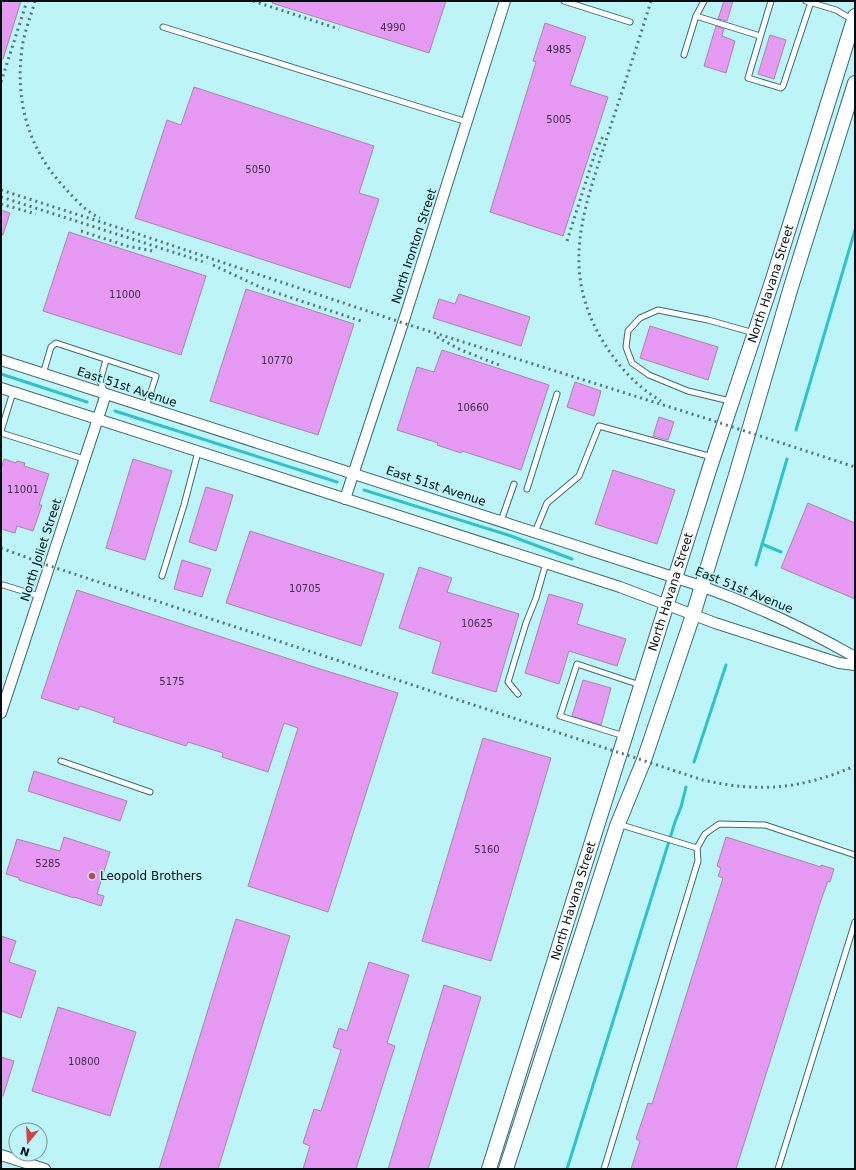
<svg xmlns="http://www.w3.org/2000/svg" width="856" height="1170" viewBox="0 0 856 1170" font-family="'DejaVu Sans',sans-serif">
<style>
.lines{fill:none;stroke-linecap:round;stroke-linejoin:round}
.stream{stroke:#2ec3cc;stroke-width:3}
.building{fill:#e69af4;stroke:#a389a9}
.lane-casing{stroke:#386b6f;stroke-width:7}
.street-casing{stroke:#386b6f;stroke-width:12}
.secondary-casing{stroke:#386b6f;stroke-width:16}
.lane{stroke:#fff;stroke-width:5}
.street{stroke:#fff;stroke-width:10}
.secondary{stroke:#fff;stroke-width:14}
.rail{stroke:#56787a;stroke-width:3;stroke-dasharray:2 4;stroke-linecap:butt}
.poi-dot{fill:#d1414b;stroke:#bdf4f7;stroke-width:1.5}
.labels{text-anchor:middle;stroke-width:3;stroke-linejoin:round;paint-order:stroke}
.number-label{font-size:10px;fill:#3a324a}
.street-label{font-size:12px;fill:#001011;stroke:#bdf4f7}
.poi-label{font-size:12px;fill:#001011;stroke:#bdf4f7;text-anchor:start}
</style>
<rect width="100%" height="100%" fill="#bdf4f7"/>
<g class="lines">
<g class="stream">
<polyline points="1,374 87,402"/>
<polyline points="115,411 337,482"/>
<polyline points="796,430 855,230"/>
<polyline points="364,490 511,536 572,559"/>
<polyline points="762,544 781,552"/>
<polyline points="756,565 787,459"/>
<polyline points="694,762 726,665"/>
<polyline points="567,1169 675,822 681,807 686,787"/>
</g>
</g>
<g class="building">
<polygon points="1,1 21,1 3,59 1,59"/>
<polygon points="273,1 446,1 429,53 272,3"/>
<polygon points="724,1 733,1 727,21 718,19"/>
<polygon points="545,23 586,37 570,85 608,97 563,236 490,212 536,62 533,61"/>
<polygon points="716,26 724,29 722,36 735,41 726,73 704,66"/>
<polygon points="770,35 786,40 774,79 758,74"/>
<polygon points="194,87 374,146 359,193 379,199 350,288 135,218 167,120 181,125"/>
<polygon points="1,210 10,213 3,235 1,235"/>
<polygon points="69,232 206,276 181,355 43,311"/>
<polygon points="246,289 354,324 318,435 210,401"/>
<polygon points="459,294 530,317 521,346 433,318 439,299 455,304"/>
<polygon points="650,326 718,347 708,380 640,358"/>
<polygon points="442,350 549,385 521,470 462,451 461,453 437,445 438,443 397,430 417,367 434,372"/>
<polygon points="575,382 601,391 594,416 567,407"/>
<polygon points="659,417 674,422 668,440 653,436"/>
<polygon points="4,459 16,463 17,461 25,463 24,466 49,474 39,505 42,505 33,531 17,526 15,533 1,529 1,469"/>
<polygon points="133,459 172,471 145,560 106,548"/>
<polygon points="613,470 675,490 657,544 595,524"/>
<polygon points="206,487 233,495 216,551 189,542"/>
<polygon points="808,503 855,523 855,599 781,568"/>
<polygon points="250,531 384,574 361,646 226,603"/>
<polygon points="182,560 211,569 202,597 174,589"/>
<polygon points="419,567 452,578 447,592 519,614 496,692 432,673 441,642 399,628"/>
<polygon points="77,590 317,668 398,693 328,912 248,886 298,728 284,723 268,772 222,757 223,753 188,742 186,746 113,722 115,718 80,706 78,710 41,698"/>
<polygon points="549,594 583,604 577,624 626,639 617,666 569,651 559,684 525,673"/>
<polygon points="583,680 611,688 601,725 572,716"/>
<polygon points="483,738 551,758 491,961 422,941"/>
<polygon points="34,771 127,801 120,821 28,791"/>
<polygon points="64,837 110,852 97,894 104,896 101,906 74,897 74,898 19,880 19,878 6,874 17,839 60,851"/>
<polygon points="726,837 821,867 821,865 834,869 830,882 828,881 821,900 736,1169 631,1169 640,1141 636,1139 648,1103 652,1104 723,878 718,876 721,868 717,866"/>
<polygon points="236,919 290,936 218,1169 159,1169"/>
<polygon points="1,936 16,941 9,962 36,971 21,1018 1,1011"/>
<polygon points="369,962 409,975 387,1043 395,1046 356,1169 303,1169 310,1146 303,1143 314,1109 321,1111 341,1050 333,1047 339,1028 347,1031"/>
<polygon points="444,985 481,997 428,1169 388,1169"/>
<polygon points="58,1007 136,1032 110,1116 32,1091"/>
<polygon points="1,1057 14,1061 3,1096 1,1096"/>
</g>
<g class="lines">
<g class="lane-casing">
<g id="lane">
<polyline points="564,1 630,22"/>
<polyline points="771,1 748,78 781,88 783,86 811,2"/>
<polyline points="806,1 836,10 853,20"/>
<polyline points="696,16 760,36"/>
<polyline points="163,27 467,122"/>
<polyline points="684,55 696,16 704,1"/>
<polyline points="43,374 51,347 56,343 156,376 146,407"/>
<polyline points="105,393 100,381 106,360"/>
<polyline points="730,401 688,391 649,375 632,363 626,347 628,331 640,318 658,310 708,320 754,333"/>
<polyline points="1,431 13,392"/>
<polyline points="1,433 84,459"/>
<polyline points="527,489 557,394"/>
<polyline points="501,521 514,484"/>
<polyline points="535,532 547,503 579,476 599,426 712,457"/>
<polyline points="162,576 184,505 198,452"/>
<polyline points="3,585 39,596"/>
<polyline points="518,694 508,682 526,623 536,598 546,563"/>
<polyline points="624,736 560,716 577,664 640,685"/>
<polyline points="61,761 150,792"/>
<polyline points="618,824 697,848 705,834 719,824 765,825 855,855"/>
<polyline points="604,1169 698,861 697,848"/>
<polyline points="778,1169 855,922"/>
</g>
</g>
<g class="street-casing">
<g id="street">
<path d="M1,360L701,586C755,605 806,629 855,657"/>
<polyline points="1,388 620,587 715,623 839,663 855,665"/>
<polyline points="345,499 403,323 505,1"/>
<polyline points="1,713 106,394"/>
<polyline points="1,1155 45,1169"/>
</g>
</g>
<g class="secondary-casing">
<g id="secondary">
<path id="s1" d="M489,1169L710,467L773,279L855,16"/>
<polyline points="506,1169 617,826 644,760 693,615 736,475 791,287 855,83"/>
</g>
</g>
<use href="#lane" class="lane"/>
<use href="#street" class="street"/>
<use href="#secondary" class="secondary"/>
<g class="rail">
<path d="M35,1C31,15 26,28 23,42C14,96 26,146 64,187C74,198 86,212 100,218"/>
<polyline points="253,1 339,29"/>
<path d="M651,1C638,43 624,86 610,128C586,205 557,267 604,343C618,366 637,387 661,401"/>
<polyline points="1,82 27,1"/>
<polyline points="1,190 135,233 403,323 711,420 855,467"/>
<polyline points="1,197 207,263"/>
<polyline points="1,204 36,214"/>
<polyline points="81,231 127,246 153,251"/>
<polyline points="567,241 595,153 603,136"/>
<polyline points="213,265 262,288 364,322"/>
<polyline points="437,337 461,350 499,365"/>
<path d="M1,548L50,566L266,637L703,780C760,793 801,789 855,766"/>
</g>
</g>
<circle class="poi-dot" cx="92" cy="876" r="4"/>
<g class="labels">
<g class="number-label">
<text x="393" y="31">4990</text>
<text x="559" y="53">4985</text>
<text x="559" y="123">5005</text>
<text x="258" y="173">5050</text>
<text x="125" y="298">11000</text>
<text x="277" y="364">10770</text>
<text x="473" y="411">10660</text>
<text x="23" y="493">11001</text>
<text x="305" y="592">10705</text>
<text x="477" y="627">10625</text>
<text x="172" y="685">5175</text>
<text x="487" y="853">5160</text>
<text x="48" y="867">5285</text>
<text x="84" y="1065">10800</text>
</g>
<g class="street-label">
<text transform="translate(414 246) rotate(-72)" y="4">North Ironton Street</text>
<text dy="4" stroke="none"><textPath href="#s1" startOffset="929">North Havana Street</textPath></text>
<text transform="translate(127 387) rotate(18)" y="4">East 51st Avenue</text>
<text transform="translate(436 486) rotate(18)" y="4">East 51st Avenue</text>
<text transform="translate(41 550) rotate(-72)" y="4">North Joliet Street</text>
<text transform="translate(744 590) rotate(22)" y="4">East 51st Avenue</text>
<text dy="4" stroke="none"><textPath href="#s1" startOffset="605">North Havana Street</textPath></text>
<text dy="4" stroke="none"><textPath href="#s1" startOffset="281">North Havana Street</textPath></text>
</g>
<g class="poi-label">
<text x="100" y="880">Leopold Brothers</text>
</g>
</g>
<rect width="856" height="1170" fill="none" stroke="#001011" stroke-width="4"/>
<g transform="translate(28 1142) rotate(198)"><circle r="19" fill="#bdf4f7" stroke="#71999b"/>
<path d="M0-3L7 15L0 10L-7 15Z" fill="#d1414b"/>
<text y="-6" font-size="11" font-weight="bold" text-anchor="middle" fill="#001011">N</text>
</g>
</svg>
